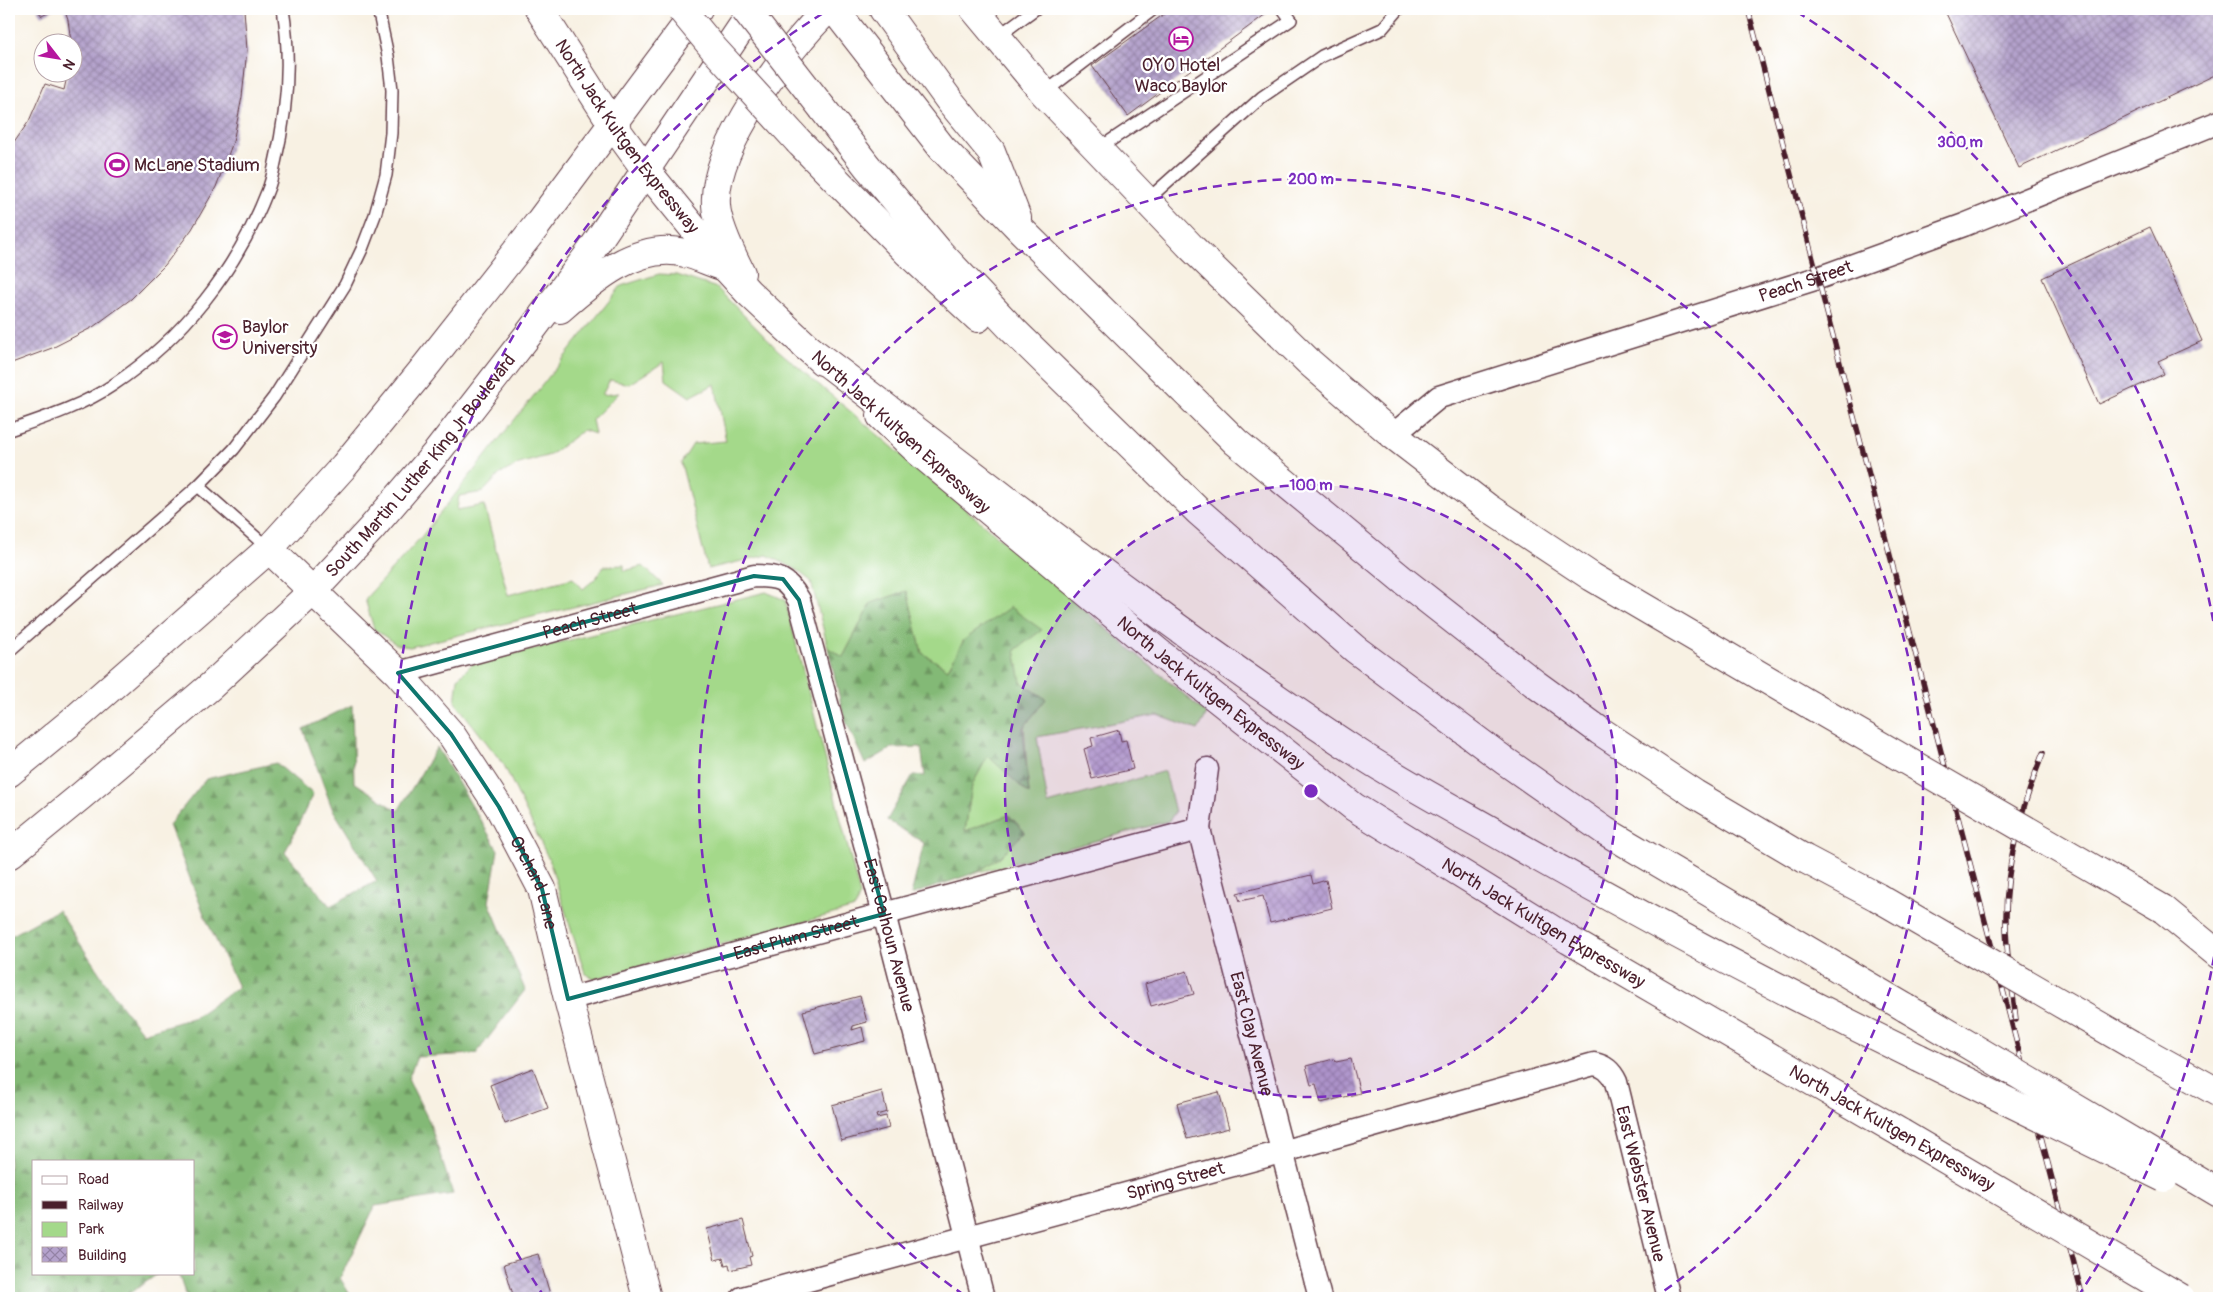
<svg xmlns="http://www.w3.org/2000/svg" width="2228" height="1307" viewBox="0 0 2228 1307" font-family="Pangolin,sans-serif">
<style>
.green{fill:#a4d98a;stroke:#777c5a}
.forest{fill:url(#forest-firs);stroke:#666c50}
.building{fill:url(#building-cross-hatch)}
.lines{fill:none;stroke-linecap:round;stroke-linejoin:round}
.lane-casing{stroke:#643e47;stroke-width:14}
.street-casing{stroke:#643e47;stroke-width:25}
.secondary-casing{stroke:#643e47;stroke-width:30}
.highway-casing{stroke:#643e47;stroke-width:30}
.lane{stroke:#fff;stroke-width:11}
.street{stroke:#fff;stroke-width:22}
.secondary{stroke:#fff;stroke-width:28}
.highway{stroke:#fff;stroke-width:28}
.rail-casing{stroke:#4a1f2b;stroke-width:5.5}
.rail{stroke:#fff;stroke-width:4;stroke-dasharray:11;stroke-linecap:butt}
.secondary-bridge-casing{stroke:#643e47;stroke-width:30;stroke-linecap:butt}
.highway-bridge-casing{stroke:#643e47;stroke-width:30;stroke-linecap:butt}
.secondary-bridge{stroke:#fff;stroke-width:28}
.highway-bridge{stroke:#fff;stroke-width:28}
.marked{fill:none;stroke:#0f766e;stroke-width:4;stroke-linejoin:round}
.ring{fill:none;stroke:#7b2cbf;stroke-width:2.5;stroke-dasharray:9 6}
.labels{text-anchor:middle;stroke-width:4.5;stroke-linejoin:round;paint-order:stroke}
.poi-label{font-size:18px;fill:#4a1f2b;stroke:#fff;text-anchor:start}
.street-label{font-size:18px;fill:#4a1f2b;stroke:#fff}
.centre{fill:#7b2cbf;stroke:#fff;stroke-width:2.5}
.ring-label{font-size:15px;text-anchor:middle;font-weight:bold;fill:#7b2cbf;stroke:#fff;stroke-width:4.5;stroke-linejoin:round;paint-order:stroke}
</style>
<defs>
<pattern id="forest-firs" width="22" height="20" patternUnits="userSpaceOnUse" patternTransform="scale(1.25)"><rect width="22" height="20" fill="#83b976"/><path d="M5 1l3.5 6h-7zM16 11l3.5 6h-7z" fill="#6d9661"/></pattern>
<pattern id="building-cross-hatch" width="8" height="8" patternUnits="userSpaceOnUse" patternTransform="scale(1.25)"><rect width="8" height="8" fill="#b4a2cc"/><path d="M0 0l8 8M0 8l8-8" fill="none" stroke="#9483a6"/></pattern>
</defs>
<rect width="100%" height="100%" fill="#fff"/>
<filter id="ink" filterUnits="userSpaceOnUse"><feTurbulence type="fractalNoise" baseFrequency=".02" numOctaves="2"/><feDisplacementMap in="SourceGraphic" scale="10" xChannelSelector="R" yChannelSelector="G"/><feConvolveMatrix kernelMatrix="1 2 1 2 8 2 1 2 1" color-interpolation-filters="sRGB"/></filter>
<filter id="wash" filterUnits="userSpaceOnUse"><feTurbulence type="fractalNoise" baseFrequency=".0096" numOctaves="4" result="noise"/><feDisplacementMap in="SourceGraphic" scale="20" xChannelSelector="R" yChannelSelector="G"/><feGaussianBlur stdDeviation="1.12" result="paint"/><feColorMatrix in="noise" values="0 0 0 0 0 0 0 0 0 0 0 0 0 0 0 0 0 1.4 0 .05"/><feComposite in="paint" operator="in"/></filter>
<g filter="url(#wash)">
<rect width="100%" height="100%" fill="#f8f1e3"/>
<g class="green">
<path d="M659,274L677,275L717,288L778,350L1207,714L1198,730L1157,715L1037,737L1048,804L1165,771L1175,812L1169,821L976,873L1001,856L1009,815L965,831L972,785L988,755L1029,794C1024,746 1025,697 1015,650L1041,629L964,640L948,669L922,653L907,591L871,603L843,657L828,648L811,581L794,568L767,555L708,569L681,463L693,444L726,441L715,384L690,397L666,380L664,362L629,384L610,380L602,395L619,393L592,420L595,434L583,430L550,455L519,464L500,474L483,492L459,496L457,510L484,505L508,595L573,578L583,589L596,578L604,566L624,565V571L643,566L663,585L410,647L397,645L374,629L365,599L422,536L621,286Z"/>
<polygon points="766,592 785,600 860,895 855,908 594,979 585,973 549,860 504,765 455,702 458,678 472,664"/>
</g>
<g class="forest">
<polygon points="907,591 922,653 948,669 964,640 1010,607 1042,630 1015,650 1021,682 1046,699 1023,728 1029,794 988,756 972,785 965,831 1009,815 1025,832 1001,856 980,871 911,895 924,843 887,820 913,775 925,776 921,747 892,748 865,764 844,717 828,648 843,657 871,603"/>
<polygon points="352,705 354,782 398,811 437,747 498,850 489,902 525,990 476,1054 417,1057 408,1079 429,1121 453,1194 375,1206 340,1278 352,1298 187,1298 178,1273 194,1273 194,1161 34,1161 34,1273 159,1273 123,1298 9,1298 9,937 58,910 119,1003 143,1033 195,1017 238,987 206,919 169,825 206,779 276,763 313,794 285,852 330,906 377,881 332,808 303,729"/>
</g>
<g id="blocks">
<g class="building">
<polygon points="37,9 55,9 42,16"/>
<polygon points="64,9 244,9 247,50 242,97 233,142 216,187 192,229 165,265 131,299 93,327 52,348 9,364 9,150 29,121 45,84 64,90 68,72 72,72 72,42 71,42 68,20"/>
<polygon points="1171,9 1268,9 1270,11 1128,116 1092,66"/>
<polygon points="1944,9 2219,9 2219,73 2019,168"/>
<polygon points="2150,227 2202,341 2158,361 2164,374 2099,404 2042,278"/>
<polygon points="1119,730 1121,741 1126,740 1133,769 1092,779 1084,749 1093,746 1091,738"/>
<polygon points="1311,875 1313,884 1326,880 1332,908 1270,923 1263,896 1240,901 1237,893"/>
<polygon points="1187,971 1194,994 1151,1006 1145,984"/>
<polygon points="860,996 867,1022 853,1026 852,1030 862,1027 865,1041 815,1054 803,1011"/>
<polygon points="1334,1059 1336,1062 1351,1059 1360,1093 1321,1103 1316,1084 1311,1085 1306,1066"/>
<polygon points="533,1068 548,1108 505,1124 490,1085"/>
<polygon points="882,1091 887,1112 876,1115 877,1118 886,1116 889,1128 841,1141 832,1105"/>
<polygon points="1219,1092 1229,1128 1187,1139 1177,1103"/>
<polygon points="743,1220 752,1256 749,1257 751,1265 730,1270 729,1264 725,1265 723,1258 715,1260 707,1229"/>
<polygon points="538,1254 550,1294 535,1298 514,1298 504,1264"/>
</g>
</g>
</g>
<g filter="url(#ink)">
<use href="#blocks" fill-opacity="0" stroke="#643e47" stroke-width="1"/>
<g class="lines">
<g class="lane-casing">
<g id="lane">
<polyline points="997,37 1035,9"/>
<polyline points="1044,93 1154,9"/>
<polyline points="1098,149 1291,20 1283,9"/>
<polyline points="1146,201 1262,97 1322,56 1382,29 1399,9"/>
<path d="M9,430C44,418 82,406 113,385C183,338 236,271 267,192C271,183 273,173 275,163C287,113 291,59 283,9"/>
<polyline points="198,486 269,549"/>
<polyline points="9,651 198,486 234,449 274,397 345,285 362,249 375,215 386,175 391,133 392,90 388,56 378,9"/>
</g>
</g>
<g class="street-casing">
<g id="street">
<path id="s1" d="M1393,435L1439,397L1818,278L1964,225L2219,122"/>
<path id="s2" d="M398,673L754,576C779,576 786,578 799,600L884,914L983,1298"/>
<path id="s3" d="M1207,769L1199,829L1320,1298"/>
<path id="s4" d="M568,999L1199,829"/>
<path id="s5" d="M742,1298L1281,1152L1594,1064C1605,1066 1611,1071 1616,1082L1669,1298"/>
</g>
</g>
<g class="secondary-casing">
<g id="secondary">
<path id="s6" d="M539,9L613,125L645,169L725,267L748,292L822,361"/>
<polyline points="974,9 1044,93 1192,248 1309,362 1393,435 1488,508 1592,577 1812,706"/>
<path d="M741,273C733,257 717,223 716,205C712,147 788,48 828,9"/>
<path d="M560,309C593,280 638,241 685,253C698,256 711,263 725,267"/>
<path id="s7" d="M881,416L920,453L1158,652L1354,807L1569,940L1901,1133"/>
<path id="s8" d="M269,549L398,673L451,734L499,807L542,889L568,999L647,1298"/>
<polyline points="9,773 76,718 269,549 344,466 421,372 537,225 698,9"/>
<path id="s9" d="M9,855L81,796L212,685L313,591L371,529L437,452L528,335L589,254L754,9"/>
</g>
</g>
<g class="highway-casing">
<g id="highway">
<polyline points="834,9 942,148 1022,231 1236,442 1404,581 1534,683 1600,731 1695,794 1805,859 1877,897"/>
<polyline points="883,9 949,100 991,151 1017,218"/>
<polyline points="823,109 867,166 940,253 1014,331 1199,512 1355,649 1505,761 1605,831 1906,1008"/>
<polyline points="799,142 907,252 978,318"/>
<path d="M805,346C989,485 1170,630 1363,756C1411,787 1463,814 1513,843C1646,919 1782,991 1919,1058"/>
<polyline points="2163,909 2219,955"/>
<polyline points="2131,1044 2219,1093"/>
<polyline points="2160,1158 2219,1193"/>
</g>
</g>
<use href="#lane" class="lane"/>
<use href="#street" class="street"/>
<use href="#secondary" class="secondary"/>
<use href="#highway" class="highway"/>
<g class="rail-casing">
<g id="rail">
<polyline points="1748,9 2083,1298"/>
<path d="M2016,1020C2013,989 2006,956 2006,924C2005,864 2021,809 2043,753"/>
</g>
</g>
<use href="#rail" class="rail"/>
<g class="secondary-bridge-casing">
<g id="secondary-bridge">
<polyline points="1812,706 2163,909"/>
<polyline points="1901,1133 2181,1298"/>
</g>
</g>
<g class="highway-bridge-casing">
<g id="highway-bridge">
<polyline points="681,9 714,49 799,142"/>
<polyline points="745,9 823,109"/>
<polyline points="1877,897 2131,1044"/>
<polyline points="1906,1008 2160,1158"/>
<polyline points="1919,1058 2164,1178"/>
</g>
</g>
<use href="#secondary-bridge" class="secondary-bridge"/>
<use href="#highway-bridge" class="highway-bridge"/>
</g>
</g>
<path class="marked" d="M754,576L783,579L799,600L884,914L568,999L542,889L499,807L451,734L398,673Z"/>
<circle cx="1311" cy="791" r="306" fill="#7b2cbf" fill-opacity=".12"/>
<g class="ring">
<circle cx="1311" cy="791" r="306"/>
<path d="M964 1295A612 612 0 1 1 1658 1295"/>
<path d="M2219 927A918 918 0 0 1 2077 1298M545 1298A918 918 0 0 1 825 12M1797 12A918 918 0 0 1 2219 655"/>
</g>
<defs>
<g id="hotel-ring" transform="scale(1.25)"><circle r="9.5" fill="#fff" stroke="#b5179e" stroke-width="1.5"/><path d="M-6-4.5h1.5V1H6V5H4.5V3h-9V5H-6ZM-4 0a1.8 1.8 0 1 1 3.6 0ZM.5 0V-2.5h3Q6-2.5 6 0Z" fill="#b5179e"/></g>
<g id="stadium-ring" transform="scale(1.25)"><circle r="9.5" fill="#fff" stroke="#b5179e" stroke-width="1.5"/><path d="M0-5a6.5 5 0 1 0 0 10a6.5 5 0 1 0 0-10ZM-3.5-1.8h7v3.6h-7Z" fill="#b5179e"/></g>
<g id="university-ring" transform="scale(1.25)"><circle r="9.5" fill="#fff" stroke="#b5179e" stroke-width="1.5"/><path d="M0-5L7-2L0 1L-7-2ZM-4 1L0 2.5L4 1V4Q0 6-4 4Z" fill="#b5179e"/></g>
</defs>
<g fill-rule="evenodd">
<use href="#hotel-ring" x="1181" y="39"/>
<use href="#stadium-ring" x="117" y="165"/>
<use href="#university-ring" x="225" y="337"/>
</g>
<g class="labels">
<g class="poi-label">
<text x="1181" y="71" text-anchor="middle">OYO Hotel<tspan x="1181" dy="21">Waco Baylor</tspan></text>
<text x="134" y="171">McLane Stadium</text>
<text x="242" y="333">Baylor<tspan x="242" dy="21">University</tspan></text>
</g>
<g class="street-label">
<text dy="6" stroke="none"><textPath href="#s6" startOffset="155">North Jack Kultgen Expressway</textPath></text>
<text dy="6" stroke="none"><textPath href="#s1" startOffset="444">Peach Street</textPath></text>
<text transform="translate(901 432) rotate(42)" y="6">North Jack Kultgen Expressway</text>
<text dy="6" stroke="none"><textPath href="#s9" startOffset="568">South Martin Luther King Jr Boulevard</textPath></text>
<text dy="6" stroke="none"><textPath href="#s2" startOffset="199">Peach Street</textPath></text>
<text dy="6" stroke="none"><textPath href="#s7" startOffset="431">North Jack Kultgen Expressway</textPath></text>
<text dy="6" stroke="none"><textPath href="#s8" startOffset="431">Orchard Lane</textPath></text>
<text dy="6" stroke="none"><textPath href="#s7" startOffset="836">North Jack Kultgen Expressway</textPath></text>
<text dy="6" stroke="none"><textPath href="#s2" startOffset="771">East Calhoun Avenue</textPath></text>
<text dy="6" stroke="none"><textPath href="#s4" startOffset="236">East Plum Street</textPath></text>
<text dy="6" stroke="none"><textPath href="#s3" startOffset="272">East Clay Avenue</textPath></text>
<text transform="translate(1892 1128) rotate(30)" y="6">North Jack Kultgen Expressway</text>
<text dy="6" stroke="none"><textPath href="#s5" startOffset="449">Spring Street</textPath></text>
<text dy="6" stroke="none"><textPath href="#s5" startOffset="1018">East Webster Avenue</textPath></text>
</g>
</g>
<circle cx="1311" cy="791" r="8" class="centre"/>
<g class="ring-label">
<text x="1960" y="147">300 m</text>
<text x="1311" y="184">200 m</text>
<text x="1311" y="490">100 m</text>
</g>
<rect width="2228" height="1307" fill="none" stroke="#fff" stroke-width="30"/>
<rect x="32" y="1160" width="162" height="115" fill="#ffffff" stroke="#b7a5aa"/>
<rect x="42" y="1176" width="25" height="8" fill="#ffffff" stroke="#b7a5aa"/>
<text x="78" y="1184" font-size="15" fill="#4a1f2b">Road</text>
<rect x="42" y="1201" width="25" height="8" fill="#4a1f2b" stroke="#b7a5aa"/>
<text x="78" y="1210" font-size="15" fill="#4a1f2b">Railway</text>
<rect x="42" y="1222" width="25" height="15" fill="#a4d98a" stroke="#b7a5aa"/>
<text x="78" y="1234" font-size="15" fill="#4a1f2b">Park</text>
<rect x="42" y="1247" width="25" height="15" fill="url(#building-cross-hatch)" stroke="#b7a5aa"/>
<text x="78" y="1260" font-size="15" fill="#4a1f2b">Building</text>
<g transform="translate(58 58) rotate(121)"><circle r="24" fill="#ffffff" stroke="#b7a5aa"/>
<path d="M0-4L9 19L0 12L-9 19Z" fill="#b5179e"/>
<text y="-8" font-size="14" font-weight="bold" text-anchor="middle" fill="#4a1f2b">N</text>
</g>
</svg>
